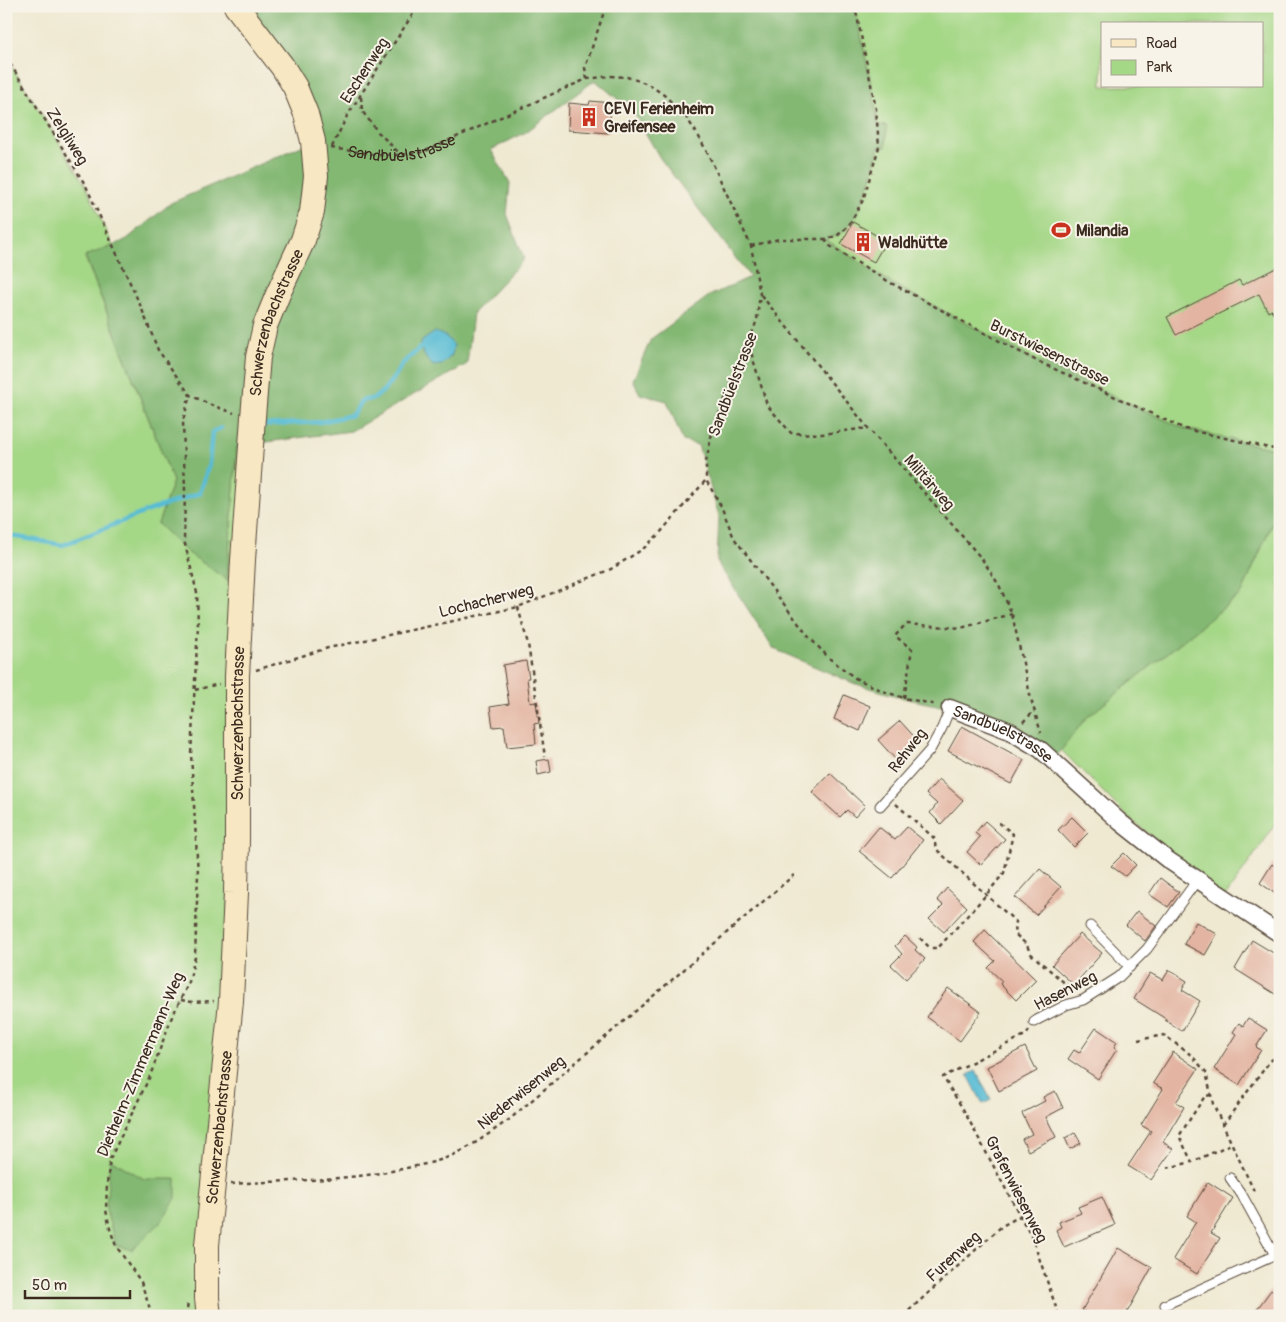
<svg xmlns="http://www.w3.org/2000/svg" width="1286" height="1322" viewBox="0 0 1286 1322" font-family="Pangolin,sans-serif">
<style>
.green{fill:#a4d786;stroke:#708052;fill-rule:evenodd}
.forest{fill:#83b873;stroke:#5f7148}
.water{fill:#56bcd4;stroke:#487379}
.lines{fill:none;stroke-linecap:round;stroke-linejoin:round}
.stream{stroke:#56bcd4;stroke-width:4.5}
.building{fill:#e3b4a1}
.lane-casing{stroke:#564739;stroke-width:11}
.street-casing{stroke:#564739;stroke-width:19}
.secondary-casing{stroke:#564739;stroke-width:26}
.path{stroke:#564739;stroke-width:2.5;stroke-dasharray:4 4;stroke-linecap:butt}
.lane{stroke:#fff;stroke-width:9}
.street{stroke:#fff;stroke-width:16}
.secondary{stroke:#f7e8c3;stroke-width:24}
.labels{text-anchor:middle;stroke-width:4;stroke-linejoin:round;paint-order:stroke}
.street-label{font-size:16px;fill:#3b2a1e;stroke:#f7f3e8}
.poi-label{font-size:16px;font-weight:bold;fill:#3b2a1e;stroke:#f7f3e8;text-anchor:start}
</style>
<rect width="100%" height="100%" fill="#f7f3e8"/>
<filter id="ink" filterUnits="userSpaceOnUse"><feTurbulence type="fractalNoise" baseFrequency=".02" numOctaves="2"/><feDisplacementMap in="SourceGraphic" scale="10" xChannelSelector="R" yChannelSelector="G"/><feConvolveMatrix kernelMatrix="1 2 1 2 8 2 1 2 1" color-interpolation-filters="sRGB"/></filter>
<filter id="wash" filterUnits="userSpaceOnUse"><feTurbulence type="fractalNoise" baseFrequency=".0096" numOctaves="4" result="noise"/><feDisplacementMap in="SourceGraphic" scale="20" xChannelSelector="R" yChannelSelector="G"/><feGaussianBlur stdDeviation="1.12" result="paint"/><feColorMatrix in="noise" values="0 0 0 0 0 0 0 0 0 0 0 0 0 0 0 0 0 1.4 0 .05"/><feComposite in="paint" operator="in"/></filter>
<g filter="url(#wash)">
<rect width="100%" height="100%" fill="#efe9d2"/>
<g class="green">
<path d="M855,6H1280V473L1274,449L1185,429L1035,360L891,283L825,239L837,236L863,200L879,147H885L878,125L876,109ZM1102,24H1262V86H1102Z"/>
<path d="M6,57L86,186L113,246L85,257L173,481L158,524L227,580L237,447L251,444L209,1316H6ZM110,1159L144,1179L116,1246Z"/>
<polygon points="1280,505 1280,818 1225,897 1168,860 1173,853 1129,818 1061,750 1085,719 1242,593"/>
</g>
<g class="forest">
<path d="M236,6H855L876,109L878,125L887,126L886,147H879C872,173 862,222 837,236C833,237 829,238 826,240L891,283L1035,360L1185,429L1274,449L1280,473V505L1242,593L1085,719L1053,761L950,708L904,698L853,683L774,649L717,562L719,516L698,445L683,441L667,401L640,394L633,380L651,339L709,296L750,277L660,158L634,113L595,80L526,132L491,150L510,183L507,214L524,259L473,313L467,364L351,431L251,444L237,447L227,580L187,552L158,524L173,481L85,256L113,246L127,239L171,203L313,141Z"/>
<polygon points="110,1159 144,1179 176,1179 176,1198 160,1223 132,1250 116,1246 106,1210"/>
</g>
<g class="water">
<polygon points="435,332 445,336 454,345 452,355 442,365 433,366 426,358 420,348 422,341"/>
<polygon points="976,1071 991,1100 983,1104 968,1075"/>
</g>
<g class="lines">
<g class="stream">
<polyline points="262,425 320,422 352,415 361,401 375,398 384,390 395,376 402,364 420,348"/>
<polyline points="6,535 63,545 148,511 200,493 209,464 212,432 221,428"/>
</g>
</g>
<g id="blocks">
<g class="building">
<polygon points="590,101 611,103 609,133 568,130 569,103 589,105"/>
<polygon points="853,222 886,241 874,262 841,244"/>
<polygon points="1280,266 1280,306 1268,312 1259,294 1176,335 1167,317 1239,280 1242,285"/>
<polygon points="526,661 529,678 527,678 530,703 536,702 539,723 534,724 536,744 507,747 504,726 493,727 490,707 509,704 503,665"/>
<polygon points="844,695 870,706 860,731 834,719"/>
<polygon points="900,721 919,742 897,761 878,740"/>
<polygon points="962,726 1024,760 1011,784 948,751"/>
<polygon points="549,759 551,772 538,775 536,761"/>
<polygon points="830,773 865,806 855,817 847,810 840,817 812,792"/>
<polygon points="939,779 963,800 941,824 930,813 937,804 926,794"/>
<polygon points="1072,817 1088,833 1074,847 1058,830"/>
<polygon points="985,821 1005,839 981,865 967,852 980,837 975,833"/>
<polygon points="879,827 895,840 907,827 923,840 892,878 859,851"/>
<polygon points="1124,853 1136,865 1125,876 1111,866"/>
<polygon points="1272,864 1280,870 1280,897 1260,883"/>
<polygon points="1040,869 1061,887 1036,915 1015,897"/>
<polygon points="1160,878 1179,892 1168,907 1149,894"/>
<polygon points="947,888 967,907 944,932 929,919 943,905 937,900"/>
<polygon points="1137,911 1156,926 1145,941 1126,925"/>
<polygon points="1196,922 1217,934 1205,955 1184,944"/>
<polygon points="985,930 1036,980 1016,1000 1000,984 1002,981 988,968 995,961 974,942"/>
<polygon points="1080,934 1102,953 1074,985 1052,965"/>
<polygon points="905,936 917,947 915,950 925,959 906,979 891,965 902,954 895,946"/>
<polygon points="1252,940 1280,957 1280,997 1235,969"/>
<polygon points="1169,970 1187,981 1182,990 1200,1001 1182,1031 1165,1020 1166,1019 1134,999 1150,973 1163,980"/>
<polygon points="948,988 981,1012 960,1041 927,1017"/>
<polygon points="1248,1018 1267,1030 1256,1047 1261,1050 1239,1085 1214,1069 1236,1034 1233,1032 1239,1023 1243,1026"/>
<polygon points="1096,1028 1117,1042 1114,1047 1117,1049 1098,1079 1068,1059 1074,1050 1079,1053"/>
<polygon points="1025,1047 1037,1071 999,1091 987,1067"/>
<polygon points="1173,1052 1198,1069 1176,1102 1184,1107 1163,1142 1173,1149 1151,1180 1128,1166 1151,1131 1141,1125 1163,1089 1153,1083"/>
<polygon points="1055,1091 1063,1108 1046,1117 1056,1137 1028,1151 1022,1139 1032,1134 1022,1113 1045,1101 1043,1097"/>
<polygon points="1075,1133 1081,1143 1070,1149 1065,1138"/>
<polygon points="1208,1182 1233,1198 1211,1233 1220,1238 1197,1274 1173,1259 1196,1222 1187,1216"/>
<polygon points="1102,1197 1115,1225 1064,1247 1056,1230 1061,1227 1059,1222 1081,1213 1078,1207"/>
<polygon points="1118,1248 1152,1267 1125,1316 1093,1316 1082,1310"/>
<polygon points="1271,1290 1280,1296 1280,1316 1252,1316"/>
</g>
</g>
</g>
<g filter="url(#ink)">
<use href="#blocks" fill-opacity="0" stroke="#564739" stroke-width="1"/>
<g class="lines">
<g class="lane-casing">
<g id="lane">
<polyline points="880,806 930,750 942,728 950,708"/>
<polyline points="1090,926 1130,967"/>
<polyline points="1034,1022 1037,1020 1066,1005 1083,1000 1119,977 1147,949 1198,879"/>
<polyline points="1230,1178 1242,1195 1275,1255"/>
<polyline points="1165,1305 1280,1253"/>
</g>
</g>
<g class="street-casing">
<g id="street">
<path id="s2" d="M950,708L1010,731L1041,750L1120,822L1168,860L1280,934"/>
</g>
</g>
<g class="secondary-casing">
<g id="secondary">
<path id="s3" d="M209,1316L207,1298V1245L231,1001L236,893L237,839V676L243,560L253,417L258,357L265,326L278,294L303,240L312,212L316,176L313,141L306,114L295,87L282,66L236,6"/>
</g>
</g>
<g class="path">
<polyline points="6,57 86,186 141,307 158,350 190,395 211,405 234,413"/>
<polyline points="587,79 585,68 606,6"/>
<polyline points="361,97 362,111 378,132 400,154"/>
<polyline points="332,147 347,116 418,6"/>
<path id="s1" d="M331,148L378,155H401L423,152L566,88L587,79L609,76L627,77L648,84L664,95L684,114L698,135L711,160L751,246L760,294L757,320L748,344L713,428L706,462V480L721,506L734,538L808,636L829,658L855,678L883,691L904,698L937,705"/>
<polyline points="825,239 830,246 891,283 1035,360 1185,429 1274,449 1280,448"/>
<polyline points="751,246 779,239 825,239 837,236 849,225 863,200 879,147 876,109 855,6"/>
<polyline points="761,295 868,428 982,559 999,585 1012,614 1031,699 1041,733"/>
<polyline points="1272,310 1280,326"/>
<polyline points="749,346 767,405 791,433 822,434 868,428"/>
<polyline points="518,607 528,644 545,757"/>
<polyline points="256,670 328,648 518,607 555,592 611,569 643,549 659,534 706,480"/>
<polyline points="195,690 219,684"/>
<polyline points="904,698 912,649 895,636 906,624 961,628 1012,614"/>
<polyline points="1023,722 1035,710"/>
<polyline points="896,804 934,838 936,849 1016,922 1015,934 1027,945 1030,953 1075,992"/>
<polyline points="920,938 930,948 938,948 986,895 1004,873 1013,834 998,822"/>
<polyline points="181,1000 192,1002 214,1001"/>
<polyline points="1029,1030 1027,1034 943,1077 963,1109 1033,1240 1059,1316"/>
<polyline points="1138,1040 1164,1035 1191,1055 1206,1072 1213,1104 1255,1193"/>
<polyline points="1211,1095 1205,1096 1179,1136 1192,1162 1231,1144"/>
<polyline points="1223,1125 1270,1061 1275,1058 1280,1058"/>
<polyline points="1167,1168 1192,1162"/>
<path d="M231,1184C291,1180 352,1181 411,1167C426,1164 441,1161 455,1154C475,1145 492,1131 510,1119L794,875"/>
<polyline points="149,1316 150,1309 141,1282 116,1246 110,1229 106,1210 107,1184 110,1159 150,1076 171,1019 189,982 195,957 198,874 191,754 198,626 197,593 184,540 185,491 183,421 190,395"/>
<polyline points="186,1316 188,1302"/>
<polyline points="903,1316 1002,1226 1020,1216"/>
<polyline points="1149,1316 1156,1311"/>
</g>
<use href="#lane" class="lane"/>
<use href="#street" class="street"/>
<use href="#secondary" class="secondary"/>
</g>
</g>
<defs>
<g id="building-bare" transform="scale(1.5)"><path d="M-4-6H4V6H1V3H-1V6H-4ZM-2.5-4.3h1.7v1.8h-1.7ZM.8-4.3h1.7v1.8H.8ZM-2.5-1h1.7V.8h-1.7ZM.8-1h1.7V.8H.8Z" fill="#c8321e" stroke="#f7f3e8" stroke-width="2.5" paint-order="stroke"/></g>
<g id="stadium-bare" transform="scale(1.5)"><path d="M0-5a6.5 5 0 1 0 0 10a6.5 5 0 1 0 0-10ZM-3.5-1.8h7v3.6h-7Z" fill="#c8321e" stroke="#f7f3e8" stroke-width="2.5" paint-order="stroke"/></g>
</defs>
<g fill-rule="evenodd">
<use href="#building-bare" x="589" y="117"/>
<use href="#stadium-bare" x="1061" y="230"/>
<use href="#building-bare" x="863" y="242"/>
</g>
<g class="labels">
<g class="street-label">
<text transform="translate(364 70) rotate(-57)" y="6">Eschenweg</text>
<text transform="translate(68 136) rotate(58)" y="6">Zelgliweg</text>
<text dy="6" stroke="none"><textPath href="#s1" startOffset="72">Sandbüelstrasse</textPath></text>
<text dy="6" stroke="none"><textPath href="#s3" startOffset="999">Schwerzenbachstrasse</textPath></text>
<text transform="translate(1050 352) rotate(26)" y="6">Burstwiesenstrasse</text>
<text transform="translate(732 384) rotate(-69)" y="6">Sandbüelstrasse</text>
<text transform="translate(930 482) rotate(49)" y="6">Militärweg</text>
<text transform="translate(486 600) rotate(-14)" y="6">Lochacherweg</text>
<text dy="6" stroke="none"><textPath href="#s3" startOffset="594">Schwerzenbachstrasse</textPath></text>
<text dy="6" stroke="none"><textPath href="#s2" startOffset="59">Sandbüelstrasse</textPath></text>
<text transform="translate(907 750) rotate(-52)" y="6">Rehweg</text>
<text transform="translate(1065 990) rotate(-27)" y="6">Hasenweg</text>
<text transform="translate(140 1064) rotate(-67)" y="6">Diethelm-Zimmermann-Weg</text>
<text transform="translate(521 1092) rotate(-39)" y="6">Niederwisenweg</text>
<text dy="6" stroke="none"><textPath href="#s3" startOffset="189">Schwerzenbachstrasse</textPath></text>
<text transform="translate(1017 1189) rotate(63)" y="6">Grafenwiesenweg</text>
<text transform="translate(953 1256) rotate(-42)" y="6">Furenweg</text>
</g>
<g class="poi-label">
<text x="604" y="114">CEVI Ferienheim<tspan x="604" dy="18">Greifensee</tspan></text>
<text x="1076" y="236">Milandia</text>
<text x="878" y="248">Waldhütte</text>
</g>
</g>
<rect width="1286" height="1322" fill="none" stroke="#f7f3e8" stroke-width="25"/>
<rect x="1101" y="22" width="162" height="65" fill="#f7f3e8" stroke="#aca397"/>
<rect x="1111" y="39" width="25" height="8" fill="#f7e8c3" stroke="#aca397"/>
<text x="1146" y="48" font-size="15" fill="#3b2a1e">Road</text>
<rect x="1111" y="60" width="25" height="15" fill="#a4d786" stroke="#aca397"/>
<text x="1146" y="72" font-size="15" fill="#3b2a1e">Park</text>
<path d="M25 1290v8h105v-8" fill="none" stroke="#3b2a1e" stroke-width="2.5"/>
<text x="32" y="1290" font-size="15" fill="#3b2a1e" stroke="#f7f3e8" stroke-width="4" paint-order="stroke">50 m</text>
</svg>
